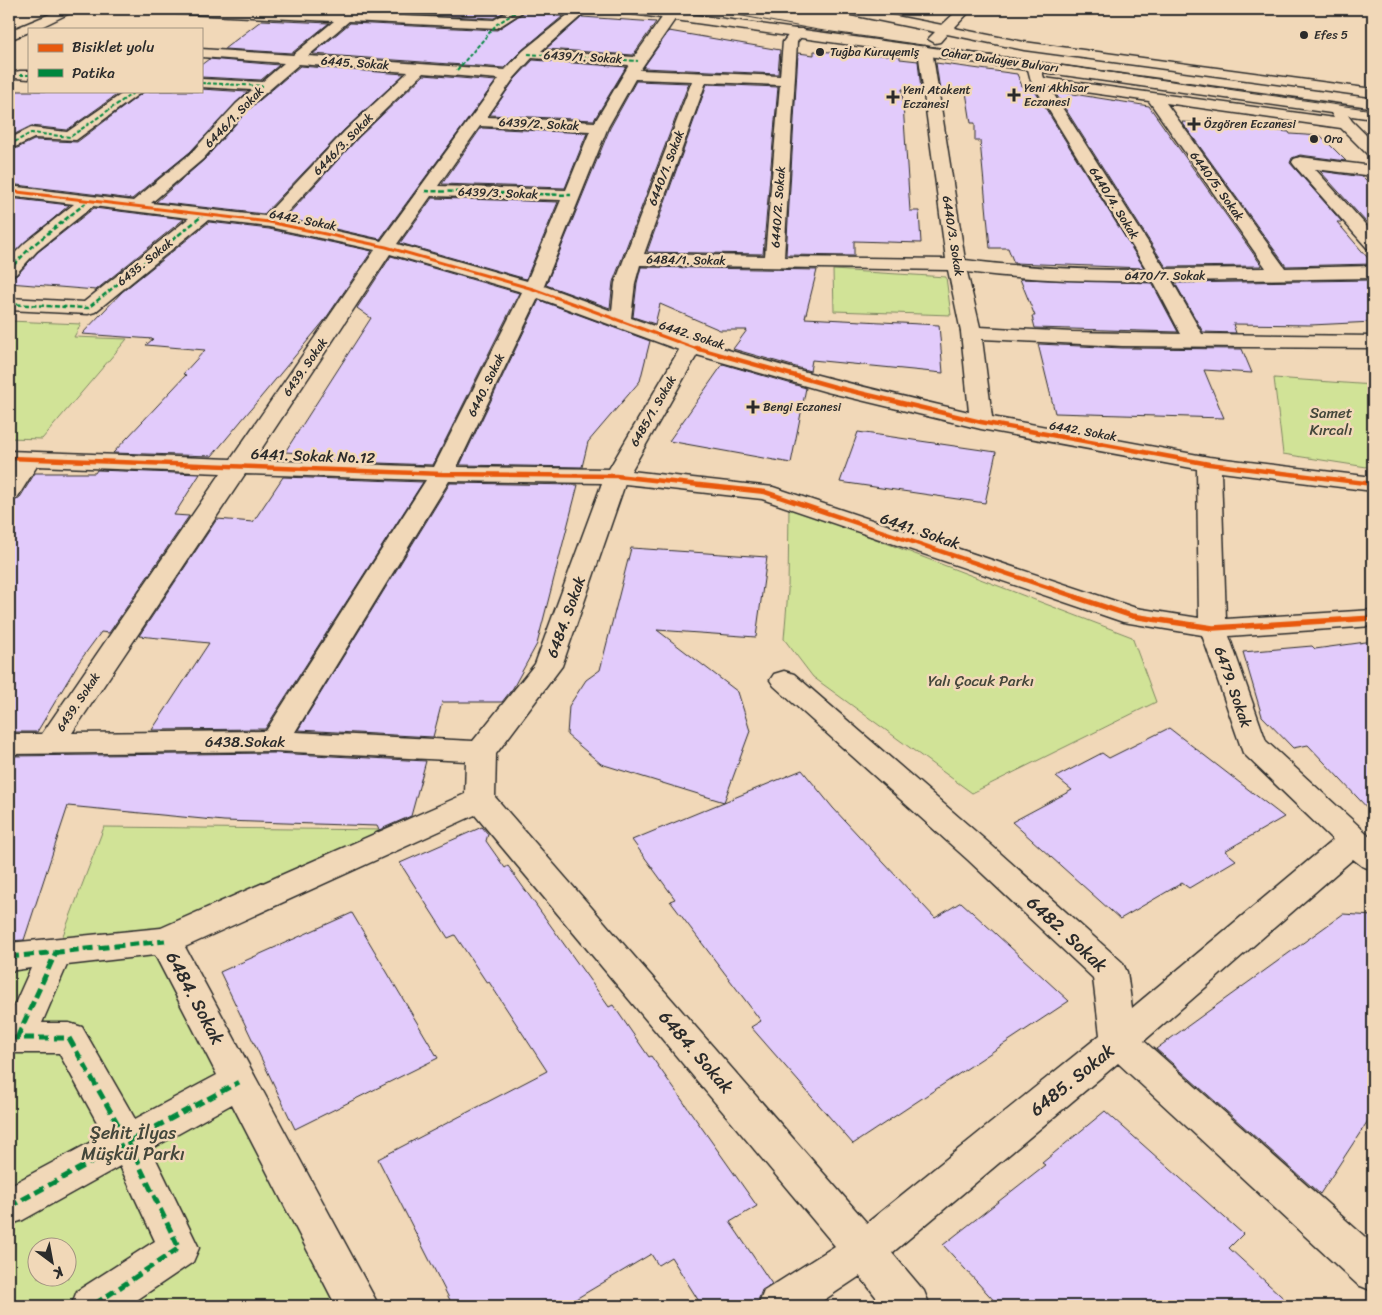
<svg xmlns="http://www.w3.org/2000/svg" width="1382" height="1315" viewBox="0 0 1382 1315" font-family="Sriracha,sans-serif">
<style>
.green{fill:#d1e397;stroke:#7e8761;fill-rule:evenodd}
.building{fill:#e2cbfb;stroke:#2b2b2b}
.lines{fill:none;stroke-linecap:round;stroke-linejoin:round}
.minor-casing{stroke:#2b2b2b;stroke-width:3}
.major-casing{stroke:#2b2b2b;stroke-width:3}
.minor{fill:#f1d8b8;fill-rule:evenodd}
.major{fill:#f1d8b8;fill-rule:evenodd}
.tram{stroke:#2b2b2b;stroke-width:1}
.quiet-far2{stroke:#00873e;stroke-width:2;stroke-dasharray:4 2;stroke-linecap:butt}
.quiet-far1{stroke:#00873e;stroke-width:2.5;stroke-dasharray:5 2.5;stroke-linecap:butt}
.quiet{stroke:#00873e;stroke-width:5;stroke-dasharray:10 5;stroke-linecap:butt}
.cycleway-far2-casing{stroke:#f1d8b8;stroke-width:5}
.cycleway-far1-casing{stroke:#f1d8b8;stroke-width:7}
.cycleway-casing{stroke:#f1d8b8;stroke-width:9}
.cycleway-far2{stroke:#e8590c;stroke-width:3}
.cycleway-far1{stroke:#e8590c;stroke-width:4.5}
.cycleway{stroke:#e8590c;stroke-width:5.5}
.poi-dot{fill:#2b2b2b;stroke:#f1d8b8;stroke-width:2}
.labels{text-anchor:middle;stroke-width:5;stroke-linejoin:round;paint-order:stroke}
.far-poi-label{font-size:12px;fill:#2b2b2b;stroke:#f1d8b8;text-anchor:start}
.far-street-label{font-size:12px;fill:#2b2b2b;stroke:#f1d8b8}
.park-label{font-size:15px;fill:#44473b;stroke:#f1d8b8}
.street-label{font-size:15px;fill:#2b2b2b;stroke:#f1d8b8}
.near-street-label{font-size:18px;fill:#2b2b2b;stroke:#f1d8b8}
.near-park-label{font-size:18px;fill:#44473b;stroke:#f1d8b8}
</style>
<rect width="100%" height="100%" fill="#f1d8b8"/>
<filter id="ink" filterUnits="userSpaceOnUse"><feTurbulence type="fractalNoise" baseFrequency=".02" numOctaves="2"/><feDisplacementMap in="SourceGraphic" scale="10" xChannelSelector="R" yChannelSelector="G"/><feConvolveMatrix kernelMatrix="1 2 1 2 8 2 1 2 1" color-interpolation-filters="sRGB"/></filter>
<g filter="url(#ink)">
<g class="green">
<polygon points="833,270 946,277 951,315 834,311"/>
<polygon points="9,321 81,324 74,337 127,339 42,439 9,438"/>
<polygon points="1274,378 1373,385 1373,468 1283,454"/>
<polygon points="789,506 1132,637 1156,702 972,793 813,677 784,639 788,591"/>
<polygon points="104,827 389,830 163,934 59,946"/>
<path d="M165,941L358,1306H9V957ZM38,1248H68V1278H38Z"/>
</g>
<g class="building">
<polygon points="360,9 509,9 494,18 360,12"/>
<polygon points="529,9 561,11 556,16 563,16 522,50 504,68 313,54 350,23 497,30"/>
<polygon points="582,17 656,22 633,55 546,49"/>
<polygon points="262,20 329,23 292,53 224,49"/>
<polygon points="669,31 780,50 778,74 643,68"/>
<polygon points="814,51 900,56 900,59 918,61 921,90 902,89 910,211 919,211 921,243 854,241 854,256 786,255 798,53 814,55"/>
<polygon points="209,59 279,65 261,80 201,77 201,65"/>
<polygon points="533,60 626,67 594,120 490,115 515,79"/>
<polygon points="936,63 1017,74 1022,86 1033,88 1144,268 1014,263 1008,248 990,248 980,141 975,141 975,123 971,123 966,92 940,91"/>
<polygon points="300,66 404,74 344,130 264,214 156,202 204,160 247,111"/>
<polygon points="424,75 496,81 380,239 285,218 358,138"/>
<polygon points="636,81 689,83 613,282 610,308 546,285 610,128"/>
<polygon points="707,84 778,87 763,254 647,252"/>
<polygon points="201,89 247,92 190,152 132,199 9,184 9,152 34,140 77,142 145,91 201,91"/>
<polygon points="9,91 122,91 67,130 31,126 9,137"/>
<polygon points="1054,91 1149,106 1262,266 1166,267"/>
<polygon points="1182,122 1234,124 1236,126 1289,132 1290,134 1321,136 1346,161 1300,155 1292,158 1290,163 1342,222 1337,222 1373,264 1286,266"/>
<polygon points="481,128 587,133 565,188 442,184"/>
<polygon points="1320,171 1363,177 1373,187 1373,222 1366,222"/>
<polygon points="9,198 69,205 9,257"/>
<polygon points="432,198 558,202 526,279 400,243"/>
<polygon points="94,208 184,219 96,290 9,283 9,278 17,275 38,252"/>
<polygon points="209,222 269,229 372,251 324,321 212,456 113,453 186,375 183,374 205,350 146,345 153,339 82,334 122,292"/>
<polygon points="391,256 519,293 433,465 295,460 300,453 285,452 371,318 357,308"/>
<polygon points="641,267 817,270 805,318 939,325 943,373 812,360 810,371 733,349 747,330 720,330 660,304 655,324 633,317 637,283"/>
<polygon points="1020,279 1152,283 1178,332 1035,328 1032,316 1035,316"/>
<polygon points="1373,280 1373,322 1311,325 1233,324 1236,333 1203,332 1175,283"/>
<polygon points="539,300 650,341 640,381 588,442 582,467 460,465"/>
<polygon points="1038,344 1122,348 1242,349 1252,373 1204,370 1224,418 1055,413"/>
<polygon points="723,364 806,388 791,463 669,441"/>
<polygon points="858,432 996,452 985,503 840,482"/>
<polygon points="97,470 200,474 174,515 189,516 109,633 101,632 79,662 37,732 9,732 9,502 19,499 35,473 95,473"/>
<polygon points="283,477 423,482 265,729 152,730 209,643 139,636 217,519 253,522"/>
<polygon points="450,483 578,485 537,644 513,688 502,702 442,702 433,737 298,730"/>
<polygon points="631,548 767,557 756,637 657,630 738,692 750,731 724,802 802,770 833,808 935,918 961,902 1069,1001 853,1144 751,1027 761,1021 670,901 675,899 632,840 724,802 601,764 567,735 569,706 586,680 600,670"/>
<polygon points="1373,641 1373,814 1308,745 1293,748 1262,716 1243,652 1312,646 1315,649"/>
<polygon points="1169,728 1284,817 1225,851 1236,860 1189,888 1182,883 1120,919 1012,822 1072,790 1056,777 1102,753 1109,758"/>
<polygon points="275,753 426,761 411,816 379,830 377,826 224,821 68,806 24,940 9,941 9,756"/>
<polygon points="482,827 488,834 486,841 505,868 508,866 609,1007 613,1005 649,1057 651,1056 757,1206 730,1222 772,1284 762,1290 756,1306 702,1306 671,1257 658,1265 651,1254 564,1306 453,1306 378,1159 547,1071 489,982 487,983 455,935 448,938 400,863"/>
<polygon points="352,913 438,1058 295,1129 220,972"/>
<polygon points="1343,914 1373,916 1373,1113 1320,1194 1156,1049"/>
<polygon points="1105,1111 1243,1234 1229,1248 1292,1306 999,1306 943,1245 1045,1165 1042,1163"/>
</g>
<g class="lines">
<g class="minor-casing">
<g id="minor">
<polygon points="62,9 78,9 37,29 29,29 29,32 9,40 9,31"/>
<path d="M158,9H245L343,13L348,9H358V14L494,20L512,9H527L497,28L349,21L308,56L505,70L523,51L575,9H589L541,51L634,57L666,12H676L678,15L640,70L780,76L783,42L793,29H803L805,32L797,42L784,257L946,259L918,50L920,47L925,46L932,50L965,260C1025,268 1085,270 1147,270L1031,81L1027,65L1029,62H1039L1044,78L1334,118L1328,108L1331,105H1341L1352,121L1373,142V156L1367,154L1341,128L1166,103L1285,268L1373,266V278L1172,281L1202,334L1373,336V348L1122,346L982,339L992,417L1209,457L1373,477V491L1221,472L1226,619L1373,610V626L1229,636L1266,741L1373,839V870L1362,866L1353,859L1144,1041L1373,1244V1291L1358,1285L1118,1063L892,1253L924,1291L930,1306H883L860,1276L815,1306H758L764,1291L835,1246L475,815L185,947L379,1306H336L232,1104L151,1149L199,1248L193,1262L128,1306H71L77,1291L155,1241L120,1166L23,1220L9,1225V1186L104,1135L59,1053H9V1017L31,968L9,971V943L161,928L465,794L466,761L275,751L9,754V734H42L221,473L37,466L17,498L9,500V474L14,465H9V451L231,459L375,250L269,227L208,220L95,312L88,314L9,310V298L84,302L189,218L93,206L37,251L16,274L9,276V259L25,243L74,204L9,196V186L133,201L191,153L236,104L252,90L201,87V79L262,82L284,63L201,57V49L293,55L334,21L164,13ZM532,58L629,65L595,122L487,117L514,78ZM299,64L408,72L345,131L265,216L151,203L203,159L246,110ZM423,73L499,79L381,241L281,219L357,137ZM635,79L692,81L624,259L615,283L612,311L544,286L608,127ZM706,82L780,85L765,256L644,254ZM1049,87L1149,101L1266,268L1165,269ZM480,126L590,131L566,190L438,186ZM431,196L561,200L527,281L397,244ZM390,254L522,292L434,467L254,460ZM640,265L948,270L961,332L969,412C855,385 741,358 631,318L635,283ZM967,272C1029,280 1091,282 1153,281L1181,334L1072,332L980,327ZM538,298L679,350L609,469L457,467ZM697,355L827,392L981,429L1197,469L1199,618L1136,608L773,487L631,471ZM245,474L426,480L266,731L72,733ZM449,481L602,483L535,664L473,741L295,732ZM625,484L762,499L1123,622L1202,635L1243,753L1333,840L1132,1008L1127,972L1122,962L990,844L794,674L784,671L774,674L770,680L774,686L968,860L1093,978L1100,1035L867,1223L495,797L496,754L562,666ZM155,955L217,1075L135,1119L82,1027L69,1023H42L67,965Z"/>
<polygon points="836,9 860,9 942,25 959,9 972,9 954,28 1024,42 1373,89 1373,97 1024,50 947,34 940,42 935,43 928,39 935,32 842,13"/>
<polygon points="20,71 29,71 29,79 15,78 13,75 15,72"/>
<polygon points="126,91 143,91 76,140 34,138 9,150 9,139 31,128 67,132"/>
<polygon points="1300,157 1373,166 1373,176 1315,169 1373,233 1373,249 1367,248 1294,165 1292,162 1294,159"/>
</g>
</g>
<g class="major-casing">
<polygon id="major" points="620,9 652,9 1373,109 1373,119 626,13"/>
</g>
<use href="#minor" class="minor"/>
<use href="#major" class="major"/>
<polyline class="tram" points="705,9 818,30 1373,110"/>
<g class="quiet-far2">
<polyline points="528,54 638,61"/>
<polyline points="457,70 497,24 521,9"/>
<polyline points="20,75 29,75"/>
<polyline points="201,83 263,86"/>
<polyline points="9,145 31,133 70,137 136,91"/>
</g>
<g class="quiet-far1">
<polyline points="425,191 571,195"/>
<polyline points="9,270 31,247 87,202"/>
<polyline points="9,304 88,308 202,216"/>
</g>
<g class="quiet">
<polyline points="9,957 165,941"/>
<polyline points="9,1038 69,1038 128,1142 239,1082"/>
<polyline points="17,1038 56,952"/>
<polyline points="9,1207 128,1142 179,1248 92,1306"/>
</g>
<g class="cycleway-far2-casing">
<polyline id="cycleway-far2" points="9,191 269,222 386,247 533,289 700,350"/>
</g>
<g class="cycleway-far1-casing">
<g id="cycleway-far1">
<polyline points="696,348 835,387 981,422 1209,464 1373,484"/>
<polyline points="9,458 442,474 616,476 765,492 1079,598"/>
</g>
</g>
<g class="cycleway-casing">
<polyline id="cycleway" points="1075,597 1132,616 1213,628 1373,618"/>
</g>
<use href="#cycleway-far2" class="cycleway-far2"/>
<use href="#cycleway-far1" class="cycleway-far1"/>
<use href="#cycleway" class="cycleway"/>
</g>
</g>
<g class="poi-dot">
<circle cx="1304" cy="35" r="5"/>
<circle cx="820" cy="52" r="5"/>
<path d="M1011.5 87.5h5v5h5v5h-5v5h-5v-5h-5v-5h5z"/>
<path d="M890.5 89.5h5v5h5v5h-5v5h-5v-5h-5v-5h5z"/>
<path d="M1191.5 116.5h5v5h5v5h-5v5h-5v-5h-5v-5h5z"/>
<circle cx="1314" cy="139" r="5"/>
<path d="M750.5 399.5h5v5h5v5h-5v5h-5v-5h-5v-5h5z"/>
</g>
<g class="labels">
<g class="far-poi-label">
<text x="1314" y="39">Efes 5</text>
<text x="830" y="56">Tuğba Kuruyemiş</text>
<text x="1024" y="92">Yeni Akhisar<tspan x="1024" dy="14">Eczanesi</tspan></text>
<text x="903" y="94">Yeni Atakent<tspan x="903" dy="14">Eczanesi</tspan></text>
<text x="1204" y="128">Özgören Eczanesi</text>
<text x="1324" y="143">Ora</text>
<text x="763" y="411">Bengi Eczanesi</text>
</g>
<g class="far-street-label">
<text transform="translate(583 57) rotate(3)" y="4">6439/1. Sokak</text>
<text transform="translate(1000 60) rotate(8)" y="4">Cahar Dudayev Bulvarı</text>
<text transform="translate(355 63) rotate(4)" y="4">6445. Sokak</text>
<text transform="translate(234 117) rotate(-46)" y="4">6446/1. Sokak</text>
<text transform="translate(539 124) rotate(3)" y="4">6439/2. Sokak</text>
<text transform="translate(343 144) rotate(-46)" y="4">6446/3. Sokak</text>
<text transform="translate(666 168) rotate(-69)" y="4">6440/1. Sokak</text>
<text transform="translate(1217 186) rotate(54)" y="4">6440/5. Sokak</text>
<text transform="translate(498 193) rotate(2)" y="4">6439/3. Sokak</text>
<text transform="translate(1114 203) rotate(58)" y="4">6440/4. Sokak</text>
<text transform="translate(778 207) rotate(-86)" y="4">6440/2. Sokak</text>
<text transform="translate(303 220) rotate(11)" y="4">6442. Sokak</text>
<text transform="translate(953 236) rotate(81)" y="4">6440/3. Sokak</text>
<text transform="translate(686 260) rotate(1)" y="4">6484/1. Sokak</text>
<text transform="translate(145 262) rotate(-39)" y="4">6435. Sokak</text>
<text x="1165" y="280">6470/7. Sokak</text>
<text transform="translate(692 335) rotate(18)" y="4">6442. Sokak</text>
<text transform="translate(305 367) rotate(-55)" y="4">6439. Sokak</text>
<text transform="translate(486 385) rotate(-64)" y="4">6440. Sokak</text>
<text transform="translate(653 411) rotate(-60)" y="4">6485/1. Sokak</text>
<text transform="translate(1083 431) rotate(10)" y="4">6442. Sokak</text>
<text transform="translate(78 702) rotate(-56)" y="4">6439. Sokak</text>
</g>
<g class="park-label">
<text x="1331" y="418">Samet<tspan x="1331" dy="17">Kırcalı</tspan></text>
<text x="981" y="686">Yalı Çocuk Parkı</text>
</g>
<g class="street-label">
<text transform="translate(313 456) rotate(2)" y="5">6441. Sokak No.12</text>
<text transform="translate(920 531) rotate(19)" y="5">6441. Sokak</text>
<text transform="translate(566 617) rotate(-70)" y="5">6484. Sokak</text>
<text transform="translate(1233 687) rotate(71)" y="5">6479. Sokak</text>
<text x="245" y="747">6438.Sokak</text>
</g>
<g class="near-street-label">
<text transform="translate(1067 934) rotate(43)" y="6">6482. Sokak</text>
<text transform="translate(195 998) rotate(62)" y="6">6484. Sokak</text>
<text transform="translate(696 1052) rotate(49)" y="6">6484. Sokak</text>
<text transform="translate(1072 1080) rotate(-39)" y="6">6485. Sokak</text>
</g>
<g class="near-park-label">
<text x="133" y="1139">Şehit İlyas<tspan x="133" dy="21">Müşkül Parkı</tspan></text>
</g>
</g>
<rect width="1382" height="1315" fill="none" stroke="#f1d8b8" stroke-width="30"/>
<rect x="15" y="15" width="1352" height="1285" fill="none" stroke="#2b2b2b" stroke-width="2" filter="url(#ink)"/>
<rect x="28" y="28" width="175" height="65" fill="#f1d8b8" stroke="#a29380"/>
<rect x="38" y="44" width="25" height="8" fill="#e8590c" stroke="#a29380"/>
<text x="72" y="52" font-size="15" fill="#2b2b2b">Bisiklet yolu</text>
<rect x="38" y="69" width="25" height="8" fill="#00873e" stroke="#a29380"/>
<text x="72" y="78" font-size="15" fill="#2b2b2b">Patika</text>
<g transform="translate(52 1262) rotate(148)"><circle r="24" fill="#f1d8b8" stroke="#a29380"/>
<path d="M0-4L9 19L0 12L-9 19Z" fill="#2b2b2b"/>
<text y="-8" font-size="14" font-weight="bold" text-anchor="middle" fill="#2b2b2b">K</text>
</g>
</svg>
